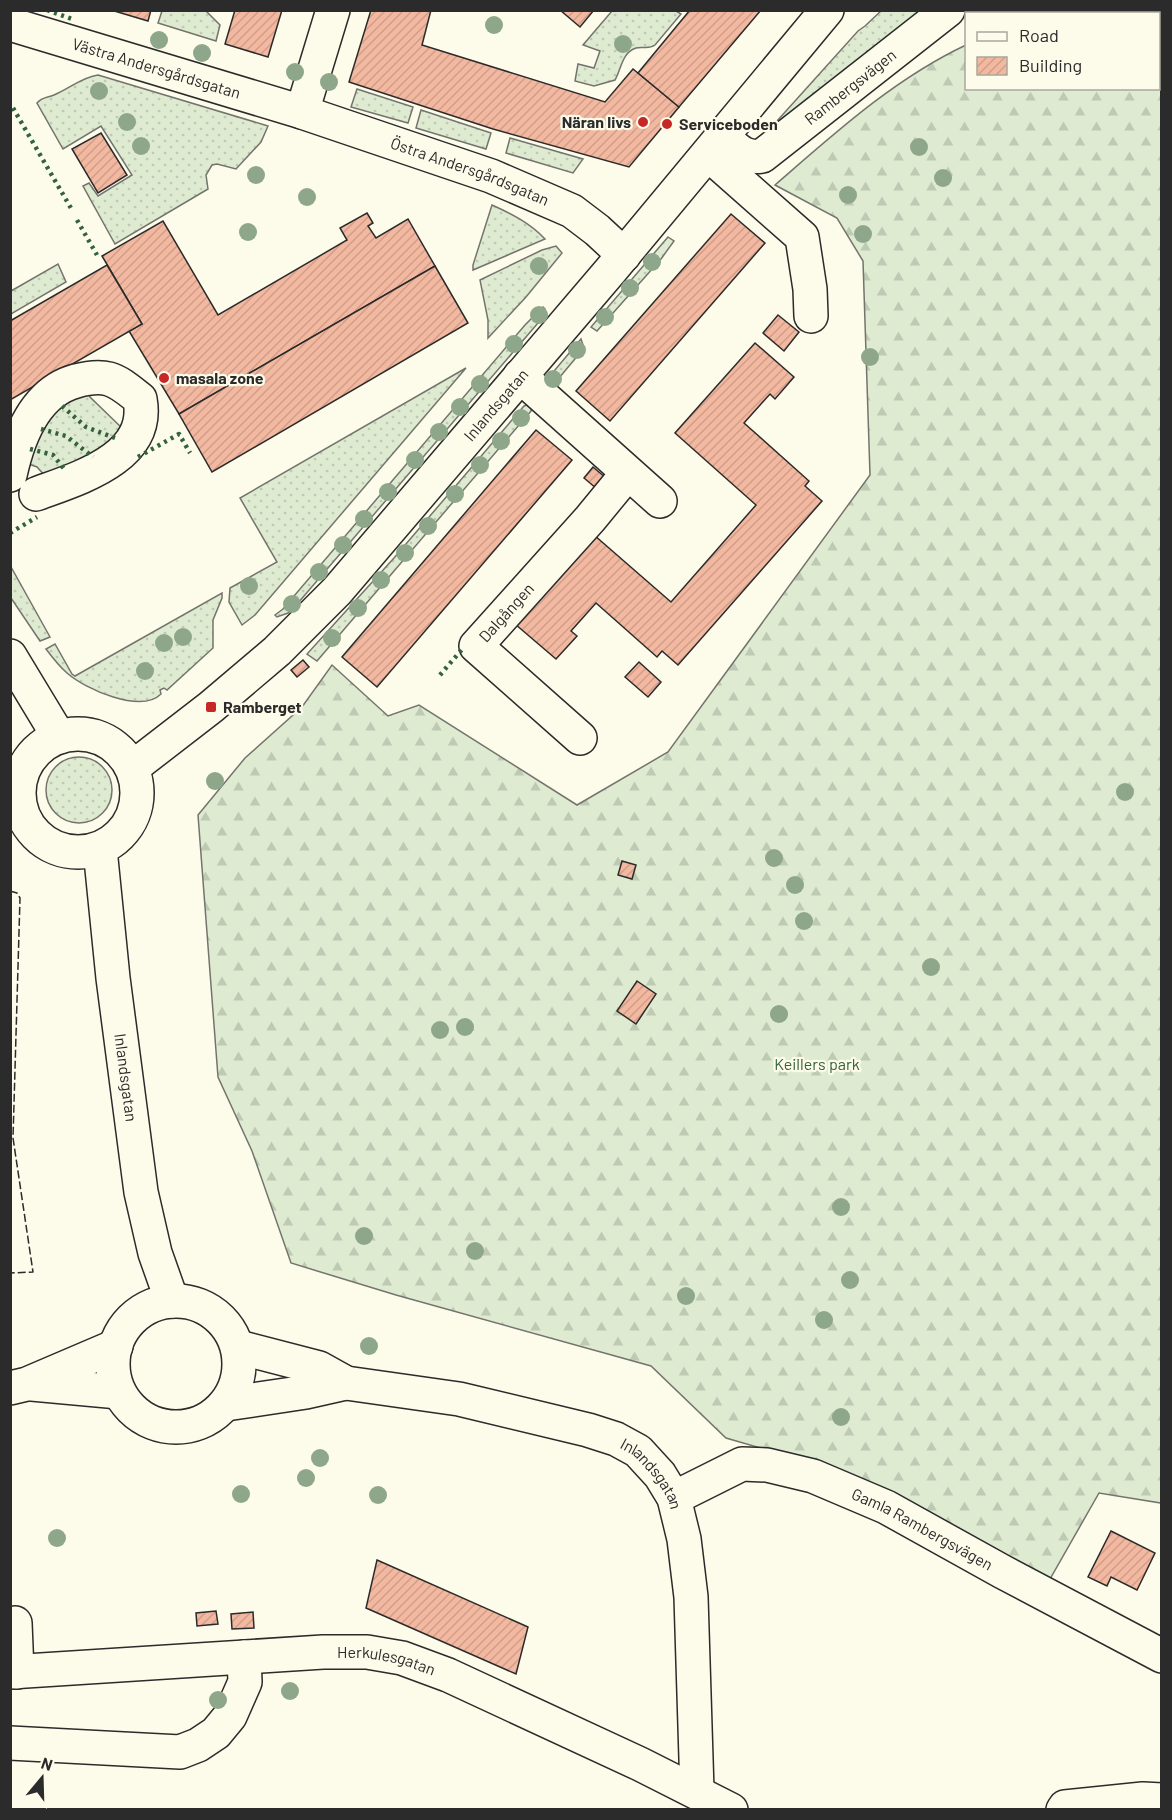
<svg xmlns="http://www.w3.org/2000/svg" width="1172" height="1820" viewBox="0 0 1172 1820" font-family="Barlow,sans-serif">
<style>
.grass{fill:url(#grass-dots);stroke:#74746e;stroke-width:1.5}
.forest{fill:url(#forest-firs);stroke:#74746e;stroke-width:1.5}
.building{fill:url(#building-hatch);stroke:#2b2b2b;stroke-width:1.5}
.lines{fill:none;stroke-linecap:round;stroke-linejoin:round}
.minor-casing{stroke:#2b2b2b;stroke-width:36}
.minor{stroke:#fdfbea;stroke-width:33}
.hedge{stroke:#34623c;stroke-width:4.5;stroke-dasharray:3 4.5;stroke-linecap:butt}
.fence{stroke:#2b2b2b;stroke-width:1.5;stroke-dasharray:8 3;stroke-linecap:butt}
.tree{fill:#8ea78a}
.poi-dot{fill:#c62828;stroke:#fdfbea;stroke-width:2}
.labels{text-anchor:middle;stroke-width:4.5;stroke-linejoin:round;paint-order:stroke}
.street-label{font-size:16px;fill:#2b2b2b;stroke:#fdfbea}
.poi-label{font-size:16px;font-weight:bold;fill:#2b2b2b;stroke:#fdfbea;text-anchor:start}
.park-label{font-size:16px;fill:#34623c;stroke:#fdfbea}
</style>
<defs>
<pattern id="grass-dots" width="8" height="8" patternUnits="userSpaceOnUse" patternTransform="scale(1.5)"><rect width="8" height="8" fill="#deebd1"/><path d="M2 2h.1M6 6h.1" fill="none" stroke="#bfcab4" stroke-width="1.8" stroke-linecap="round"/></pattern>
<pattern id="forest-firs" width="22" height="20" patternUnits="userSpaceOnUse" patternTransform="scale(1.5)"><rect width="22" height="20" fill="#deebd1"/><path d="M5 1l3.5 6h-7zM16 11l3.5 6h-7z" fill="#bfcab4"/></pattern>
<pattern id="building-hatch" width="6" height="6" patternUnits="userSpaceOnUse" patternTransform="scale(1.5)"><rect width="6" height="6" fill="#f2b8a0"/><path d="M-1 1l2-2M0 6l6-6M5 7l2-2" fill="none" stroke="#d09e8a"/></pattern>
</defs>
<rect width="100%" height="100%" fill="#fdfbea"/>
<g class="grass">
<polygon points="205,10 220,25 216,41 158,23 162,11"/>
<path d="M612,11H676L681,14L655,45C648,50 643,46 636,48C622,52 621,70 615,80L594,86L575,81L578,64L594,68L600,51L583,45Z"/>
<polygon points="881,11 931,11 768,131 858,31 865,26"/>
<path d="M98,75L268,126L261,142L236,169L217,164L212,165L206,175L208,189L115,244L83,186L89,183L98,196L132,175L101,126L63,149L37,103C42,97 47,98 54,95C69,89 82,77 98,75Z"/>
<polygon points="357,89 413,107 408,123 351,107"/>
<polygon points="421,110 491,133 486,149 416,128"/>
<polygon points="510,138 583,159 573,173 506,153"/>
<path d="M492,205C512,214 530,223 545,239L473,270V265Z"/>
<polygon points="668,237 674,241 661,259 597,331 591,327"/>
<polygon points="556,246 562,253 526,297 488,338 488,320 480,280 542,250"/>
<polygon points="58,264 66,282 11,314 11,291"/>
<polygon points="543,307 545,309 544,316 298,603 288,613 277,617 275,615 283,609 525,325"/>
<polygon points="581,339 584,348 549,390 544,383"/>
<polygon points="466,368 255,615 242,625 229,602 230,588 277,562 240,498"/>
<polygon points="89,393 90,397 123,429 111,446 47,478 37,467 23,462 31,436 64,403"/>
<polygon points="527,405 532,408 531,411 317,661 307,654 394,558 524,406"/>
<polygon points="10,567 11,567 50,637 40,641 11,598"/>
<path d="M222,593V598L213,620V648L167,690L164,688L160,690L161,694C141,714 85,689 67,673C59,666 52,657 46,649L55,644L72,674L75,676Z"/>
<circle cx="79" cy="790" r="33"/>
</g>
<path class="forest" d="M1040,10L1161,11V1503L1099,1493L1050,1579L799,1459L726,1438L651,1366L396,1295L291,1263L252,1151L218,1077L198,815L245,758L302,707L332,665L388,716L419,705L577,805L668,752L870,475L863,261L837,218L775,185C835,133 894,79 966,45V88H1158V14L1033,13Z"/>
<g class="building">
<polygon points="111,10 151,10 148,21"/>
<polygon points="235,10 282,10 268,57 225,44"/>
<polygon points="371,10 431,10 422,45 605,102 633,69 679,107 629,167 493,129 349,82"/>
<polygon points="560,10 594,10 580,27"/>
<polygon points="690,10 761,10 679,107 638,73"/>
<polygon points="101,133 127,175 98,193 72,149"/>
<polygon points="367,213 373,223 368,226 376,238 408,219 435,266 179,414 129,331 142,324 102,256 163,221 218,315 347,240 340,228"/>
<polygon points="731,214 765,243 610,421 576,391"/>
<polygon points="107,265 142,324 10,400 10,321"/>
<polygon points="435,266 468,323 212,472 179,414"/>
<polygon points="778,315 799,332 784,351 763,333"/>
<polygon points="755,343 794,377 775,399 770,394 744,423 809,481 805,486 822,501 678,665 662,651 657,657 596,603 571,631 577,636 556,659 515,624 594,535 671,602 756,505 675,433"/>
<polygon points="536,430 572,460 377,687 342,657"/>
<polygon points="593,467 606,478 597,489 584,478"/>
<polygon points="303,660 309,667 297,677 291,670"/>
<polygon points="639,662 661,682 648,697 625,677"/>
<polygon points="622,861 636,865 632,879 618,875"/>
<polygon points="637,981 656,994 636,1024 617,1011"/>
<polygon points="1111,1531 1155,1553 1137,1590 1111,1577 1107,1586 1088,1577"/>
<polygon points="377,1560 528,1627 516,1674 366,1608"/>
<polygon points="216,1611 218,1624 197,1626 196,1613"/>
<polygon points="253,1612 254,1628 232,1629 231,1614"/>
</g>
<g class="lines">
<g class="minor-casing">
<g id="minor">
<path id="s1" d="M10,24L302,112L491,176L572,211L597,230L624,255"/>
<polyline points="302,112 333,10"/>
<path id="s2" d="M722,136C736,148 743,159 762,156L948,10"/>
<polyline points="708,154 802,237 810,289 811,316"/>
<polyline points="520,376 660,501"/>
<path d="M10,475C18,438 35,392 76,381C87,378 98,376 109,379C120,382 131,392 140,399C151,458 79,478 36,494"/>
<polyline points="10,656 59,737"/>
<circle cx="78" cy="793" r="59"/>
<path id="s3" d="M580,738L476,646L590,519L627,474"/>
<path id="s4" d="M132,768L211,707L277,651L337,591L611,270L827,10"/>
<path id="s5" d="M100,849L113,978L141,1192L155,1253L172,1301"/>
<circle cx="176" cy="1364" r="63"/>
<path id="s6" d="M238,1347L319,1368L346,1383L459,1399L588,1430L616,1439L638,1451L660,1475L674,1498L684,1539L691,1597L697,1791"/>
<polyline points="32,1384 119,1392"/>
<polyline points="10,1388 27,1384 116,1346"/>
<polyline points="226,1404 306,1392 346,1383"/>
<path id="s7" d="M674,1498L742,1464L767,1465L813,1476L886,1507L1003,1572L1162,1656"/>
<polyline points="15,1623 17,1672"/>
<path id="s8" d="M10,1672L323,1652H367L402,1658L448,1675L640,1764L731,1810"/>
<polyline points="10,1743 180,1752 198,1745 216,1733 230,1716 245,1682 244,1657"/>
<polyline points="1063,1810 1065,1807 1143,1799 1162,1800"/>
</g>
</g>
<use href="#minor" class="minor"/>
<g class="hedge">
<polyline points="47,10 75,20"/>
<polyline points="13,108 72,210"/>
<polyline points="77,220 97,255"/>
<polyline points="62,406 86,427 115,438"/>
<polyline points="41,429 66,436 93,457"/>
<polyline points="30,449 53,455 65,470"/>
<polyline points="138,457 179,434 190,453"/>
<polyline points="10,533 37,517"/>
<polyline points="440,675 464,647"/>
</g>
<polyline class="fence" points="10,891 17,893 20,898 13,1138 33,1272 10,1273"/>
</g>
<g class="tree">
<circle cx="494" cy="25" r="9"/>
<circle cx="159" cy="40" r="9"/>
<circle cx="623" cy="44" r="9"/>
<circle cx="202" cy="53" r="9"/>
<circle cx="295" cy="72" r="9"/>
<circle cx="329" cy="82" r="9"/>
<circle cx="99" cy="91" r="9"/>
<circle cx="127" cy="122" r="9"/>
<circle cx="141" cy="146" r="9"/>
<circle cx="919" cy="147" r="9"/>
<circle cx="256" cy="175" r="9"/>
<circle cx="943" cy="178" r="9"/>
<circle cx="848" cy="195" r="9"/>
<circle cx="307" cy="197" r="9"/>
<circle cx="248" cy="232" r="9"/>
<circle cx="863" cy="234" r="9"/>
<circle cx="652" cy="262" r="9"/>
<circle cx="539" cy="266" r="9"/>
<circle cx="630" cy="288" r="9"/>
<circle cx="539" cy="315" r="9"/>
<circle cx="605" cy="317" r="9"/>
<circle cx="514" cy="344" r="9"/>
<circle cx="577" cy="350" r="9"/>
<circle cx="870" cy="357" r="9"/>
<circle cx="553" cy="379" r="9"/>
<circle cx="480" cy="384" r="9"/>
<circle cx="460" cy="407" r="9"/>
<circle cx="521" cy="418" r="9"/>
<circle cx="439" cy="432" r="9"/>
<circle cx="501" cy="441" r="9"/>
<circle cx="415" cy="460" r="9"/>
<circle cx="480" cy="465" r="9"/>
<circle cx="388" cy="492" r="9"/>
<circle cx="455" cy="494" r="9"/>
<circle cx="364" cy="519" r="9"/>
<circle cx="428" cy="526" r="9"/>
<circle cx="343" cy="545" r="9"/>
<circle cx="405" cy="553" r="9"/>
<circle cx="319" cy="572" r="9"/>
<circle cx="381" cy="580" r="9"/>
<circle cx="249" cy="586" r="9"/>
<circle cx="292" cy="604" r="9"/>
<circle cx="358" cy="608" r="9"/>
<circle cx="183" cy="637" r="9"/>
<circle cx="332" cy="638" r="9"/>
<circle cx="164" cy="643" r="9"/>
<circle cx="145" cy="671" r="9"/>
<circle cx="215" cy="781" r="9"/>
<circle cx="1125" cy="792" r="9"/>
<circle cx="774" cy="858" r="9"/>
<circle cx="795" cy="885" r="9"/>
<circle cx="804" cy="921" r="9"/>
<circle cx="931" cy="967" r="9"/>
<circle cx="779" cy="1014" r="9"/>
<circle cx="465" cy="1027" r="9"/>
<circle cx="440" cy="1030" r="9"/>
<circle cx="841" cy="1207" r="9"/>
<circle cx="364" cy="1236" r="9"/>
<circle cx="475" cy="1251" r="9"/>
<circle cx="850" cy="1280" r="9"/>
<circle cx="686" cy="1296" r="9"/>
<circle cx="824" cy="1320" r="9"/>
<circle cx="369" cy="1346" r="9"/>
<circle cx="841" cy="1417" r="9"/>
<circle cx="320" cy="1458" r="9"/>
<circle cx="306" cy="1478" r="9"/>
<circle cx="241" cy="1494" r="9"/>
<circle cx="378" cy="1495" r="9"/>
<circle cx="57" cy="1538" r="9"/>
<circle cx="290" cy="1691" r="9"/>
<circle cx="218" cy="1700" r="9"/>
</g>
<g class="poi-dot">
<circle cx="643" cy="122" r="6"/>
<circle cx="667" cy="124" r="6"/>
<circle cx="164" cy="378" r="6"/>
<rect x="205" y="701" width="12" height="12" rx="3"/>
</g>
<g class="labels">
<g class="street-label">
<text dy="6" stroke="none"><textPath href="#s1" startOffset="153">Västra Andersgårdsgatan</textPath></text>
<text dy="6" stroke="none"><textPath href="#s2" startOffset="159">Rambergsvägen</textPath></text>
<text dy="6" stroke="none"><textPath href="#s1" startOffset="483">Östra Andersgårdsgatan</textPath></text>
<text dy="6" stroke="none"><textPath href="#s4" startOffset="516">Inlandsgatan</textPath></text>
<text dy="6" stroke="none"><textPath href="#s3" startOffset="184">Dalgången</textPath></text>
<text dy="6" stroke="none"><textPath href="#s5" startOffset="230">Inlandsgatan</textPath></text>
<text dy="6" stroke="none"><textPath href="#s6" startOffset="442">Inlandsgatan</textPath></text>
<text dy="6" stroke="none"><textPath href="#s7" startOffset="270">Gamla Rambergsvägen</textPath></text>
<text dy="6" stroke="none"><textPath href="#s8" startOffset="378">Herkulesgatan</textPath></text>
</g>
<g class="poi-label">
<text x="631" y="128" text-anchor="end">Näran livs</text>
<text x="679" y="130">Serviceboden</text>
<text x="176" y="384">masala zone</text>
<text x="223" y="713">Ramberget</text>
</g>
<g class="park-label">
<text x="817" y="1070">Keillers park</text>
</g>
</g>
<rect width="1172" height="1820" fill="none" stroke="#2b2b2b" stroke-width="24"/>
<rect x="965" y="12" width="195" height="78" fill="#fdfbea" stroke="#a9a89e" stroke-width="1.5"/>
<rect x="977" y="32" width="30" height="9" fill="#fdfbea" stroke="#a9a89e" stroke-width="1.5"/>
<text x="1019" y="42" font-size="18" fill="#2b2b2b">Road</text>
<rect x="977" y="57" width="30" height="18" fill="url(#building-hatch)" stroke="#a9a89e" stroke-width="1.5"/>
<text x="1019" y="72" font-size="18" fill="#2b2b2b">Building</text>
<g transform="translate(42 1778) rotate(19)" stroke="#fdfbea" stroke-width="4.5" paint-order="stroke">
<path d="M0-4.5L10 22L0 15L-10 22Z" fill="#2b2b2b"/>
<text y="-9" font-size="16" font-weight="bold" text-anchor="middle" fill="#2b2b2b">N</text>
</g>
</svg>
